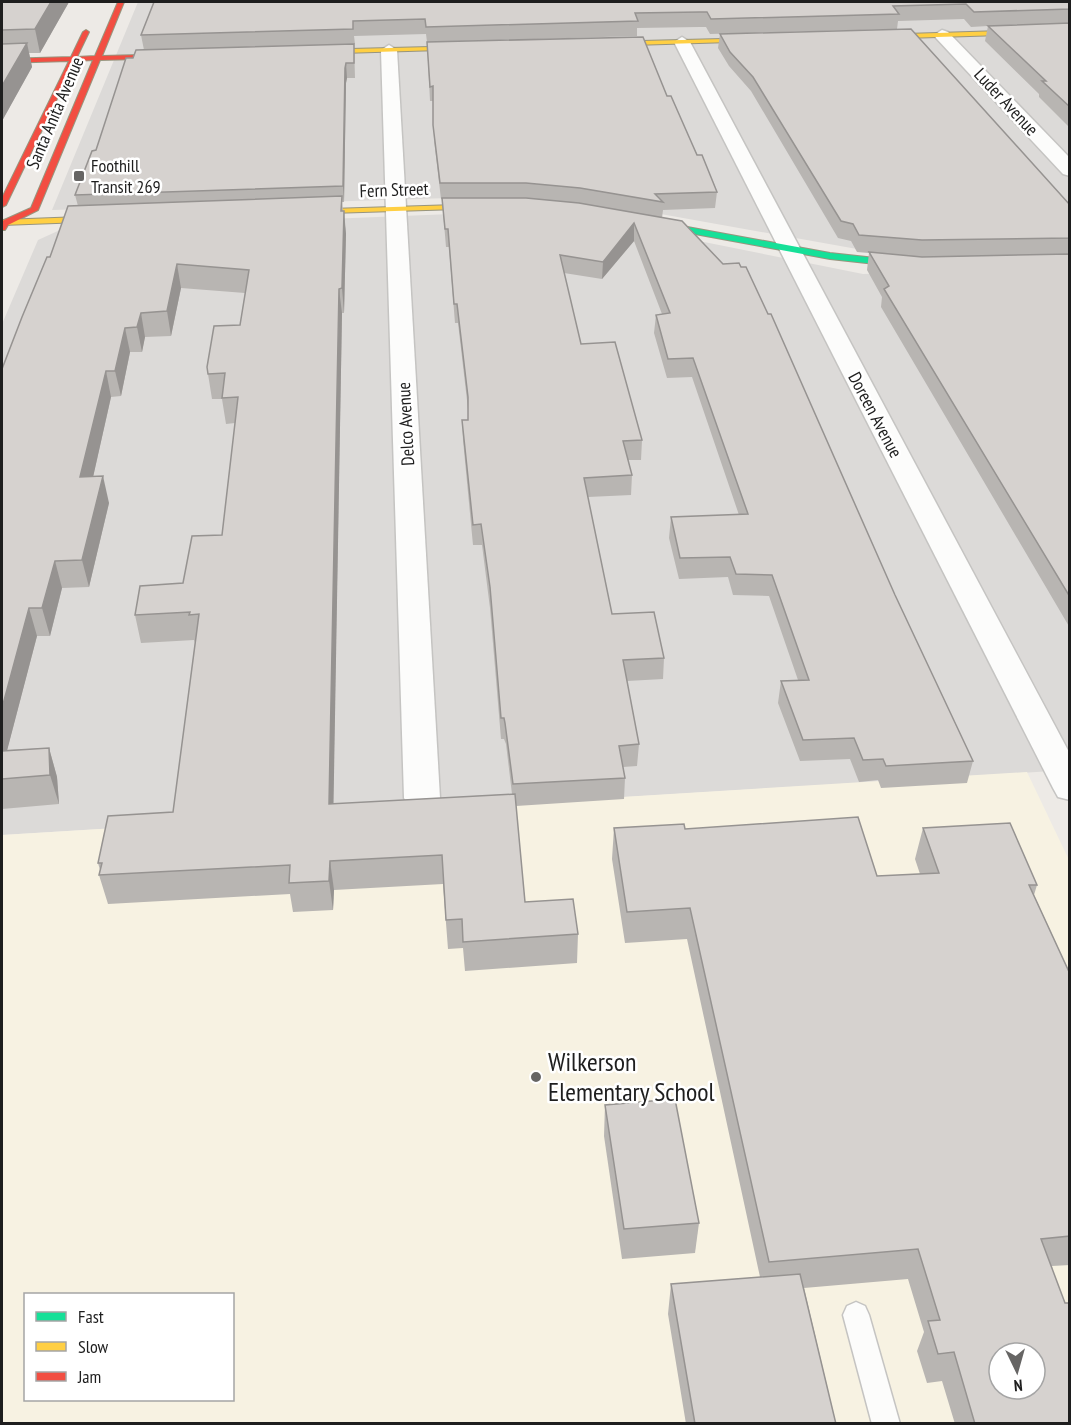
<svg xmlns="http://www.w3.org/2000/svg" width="1071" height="1425" viewBox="0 0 1071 1425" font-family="'PT Sans Narrow',sans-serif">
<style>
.residential{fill:#dcdad8}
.education{fill:#f7f2e2;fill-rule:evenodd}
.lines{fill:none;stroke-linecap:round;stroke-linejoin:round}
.lane-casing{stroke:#c5c4c2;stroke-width:3}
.street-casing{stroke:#c5c4c2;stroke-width:3}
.fast-casing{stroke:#98957e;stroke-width:2}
.slow-casing{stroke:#98957e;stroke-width:2}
.jam-casing{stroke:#98957e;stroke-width:2}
.lane{fill:#fcfcfb;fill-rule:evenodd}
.street{fill:#fcfcfb;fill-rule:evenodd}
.fast{fill:#16e098;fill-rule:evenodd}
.slow{fill:#ffcf43;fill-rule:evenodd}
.jam{fill:#f24e42;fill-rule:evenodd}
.wall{fill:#b8b5b2}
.shaded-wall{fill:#969391}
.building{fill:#d6d2cf;stroke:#969391;stroke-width:1.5;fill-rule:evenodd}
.poi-dot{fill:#666564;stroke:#fff;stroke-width:2}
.labels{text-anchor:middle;stroke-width:5;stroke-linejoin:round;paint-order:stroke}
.far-street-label{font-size:18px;fill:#1e1e1e;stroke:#fff}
.far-poi-label{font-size:18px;fill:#1e1e1e;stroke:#fff;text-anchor:start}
.near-poi-label{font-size:26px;fill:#1e1e1e;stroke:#fff;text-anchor:start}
</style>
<rect width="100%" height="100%" fill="#edeae6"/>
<g class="residential">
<polygon points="138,2 1069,2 1069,250 857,249 577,199 482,197 52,210"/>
<polygon points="476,213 634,228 863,274 1069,267 1069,770 2,835 2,324 38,240 60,230"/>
</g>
<path class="education" d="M1027,772L1069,860V1423L2,1424V835ZM26,1294H232V1400H26ZM999,1353H1035V1389H999Z"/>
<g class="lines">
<g class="lane-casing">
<polygon id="lane" points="856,1302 865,1306 869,1315 900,1424 872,1424 843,1315 847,1306"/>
</g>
<g class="street-casing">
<g id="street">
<polygon points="942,30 948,32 1070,158 1070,176 1063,174 936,38 934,35"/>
<polygon points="682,37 690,42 1070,754 1070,800 1058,797 1053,788 674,42"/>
<polygon points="389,45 397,50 440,798 434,807 422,810 410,807 404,798 381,50"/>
</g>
</g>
<g class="fast-casing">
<polygon id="fast" points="649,220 830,253 912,262 916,265 912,268 830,259 646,225 646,221"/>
</g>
<g class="slow-casing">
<g id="slow">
<polygon points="1070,29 1070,33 873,39 870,37 873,35"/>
<polygon points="765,38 767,41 600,46 597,44 600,42"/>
<polygon points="471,46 473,49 310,54 307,52 310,50"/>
<polygon points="487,204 490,204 490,208 299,214 295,212 299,210"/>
<polygon points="107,216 111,219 110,221 2,225 2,220"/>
</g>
</g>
<g class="jam-casing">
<polygon id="jam" points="118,2 124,2 102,56 177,54 180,56 177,58 100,60 38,210 8,225 5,230 2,230 2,221 31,208 93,60 75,61 6,205 2,207 2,198 69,61 2,63 2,59 71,57 83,32 86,30 89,32 77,57 95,56"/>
</g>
<use href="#lane" class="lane"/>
<use href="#street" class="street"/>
<use href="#fast" class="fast"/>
<use href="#slow" class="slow"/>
<use href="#jam" class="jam"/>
</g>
<g class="wall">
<polygon points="2,2 69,2 40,53 29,53 32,67 2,121"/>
<polygon points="154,2 1070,2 1070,128 1039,97 1039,94 985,41 988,26 971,27 964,19 898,21 897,29 710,34 706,27 699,27 637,28 637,36 427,42 426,34 354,36 355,44 354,44 355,78 347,78 346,83 344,202 342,202 346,234 344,313 342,313 333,804 512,794 506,744 504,739 501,739 490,608 482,545 473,545 463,440 462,420 468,420 468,409 458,323 455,323 449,247 446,247 442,199 441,199 434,140 433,101 430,101 427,42 667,96 717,192 715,208 663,210 662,218 895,595 973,761 967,783 881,788 878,780 859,782 850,759 800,761 778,703 781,681 798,680 769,596 733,595 728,577 679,579 669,538 671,517 739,515 692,377 667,378 654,333 656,315 662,314 634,241 602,279 564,273 581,344 642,440 641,460 628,460 632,475 631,495 588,497 612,614 664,658 663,679 627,681 639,744 637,766 623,767 625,778 624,799 516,806 525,902 578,934 577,963 465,971 463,948 448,949 443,884 334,890 333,910 293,912 290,894 108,904 99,875 100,870 98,863 173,812 195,643 194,640 141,643 135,615 183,583 222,535 235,423 226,424 222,399 212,399 208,374 240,325 245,293 181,288 171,336 145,337 142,352 130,352 121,396 111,397 93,477 109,503 89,587 62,588 50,636 37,636 7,750 49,748 57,777 59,804 2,809 2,369 50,257 78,206 75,195 96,150 133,58 144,50 141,35"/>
<polygon points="720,34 1070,205 1070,628 881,307 882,297 867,270 869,253 857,252 851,241 838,238 751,91 729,66 718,48"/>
<polygon points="614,828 685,829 877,876 920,874 915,859 923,828 1037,885 1034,895 1070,974 1070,1265 1052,1266 1070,1424 955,1424 942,1381 927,1383 917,1351 924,1332 908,1279 804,1288 836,1424 686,1424 668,1314 671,1284 760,1277 687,939 625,943 612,859"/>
<polygon points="605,1105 699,1223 695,1253 622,1259 604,1136"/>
</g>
<g class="shaded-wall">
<polygon points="51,2 69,2 40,53 35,29"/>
<polygon points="27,43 32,67 2,121 2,86"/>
<polygon points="346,63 347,78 346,83 344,202 343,186 345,68"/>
<polygon points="344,211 346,234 344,313 342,288"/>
<polygon points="634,223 634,241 602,279 603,262"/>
<polygon points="177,264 181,288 171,336 167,311"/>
<polygon points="339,289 342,313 333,833 329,804"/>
<polygon points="141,313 145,337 142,352 137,327"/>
<polygon points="125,328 130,352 121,396 115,371"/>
<polygon points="106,371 111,397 87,504 80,477"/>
<polygon points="103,476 109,503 89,587 82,560"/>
<polygon points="55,561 62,588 50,636 42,608"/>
<polygon points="29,608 37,636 2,770 2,708"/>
<polygon points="49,748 57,777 59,804 50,775"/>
<polygon points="330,861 334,890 333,910 329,881"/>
</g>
<g class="building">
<polygon points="2,2 51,2 35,29 2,30"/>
<polygon points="154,2 1070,2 1070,9 974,12 966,4 893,6 899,14 711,19 707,12 700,12 635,13 638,21 426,27 425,19 353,21 353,29 141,35"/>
<polygon points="1070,23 1070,107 1042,81 1046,81 988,26"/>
<polygon points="911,29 1070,205 1070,238 922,240 859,235 853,224 841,221 753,77 730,52 720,34"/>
<polygon points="643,37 667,96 671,96 697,155 702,155 717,192 655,194 663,202 580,188 526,183 440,183 433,125 433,86 430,87 427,42"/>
<polygon points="27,43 2,86 2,44"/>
<polygon points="354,44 354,63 346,63 345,68 343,186 75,195 92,151 96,150 126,58 133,58 136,50"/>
<polygon points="342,196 341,211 344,211 342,288 339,289 329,804 515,794 525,902 573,899 578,934 463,942 462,919 446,920 442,855 330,861 329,881 289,883 290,865 99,875 102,863 98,863 108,816 173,812 199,614 189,615 190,612 135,615 140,586 183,583 192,536 222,535 238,397 222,398 225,373 208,374 207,367 214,326 240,325 249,270 177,264 167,311 141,313 137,327 125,328 115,371 106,371 80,477 103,476 82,560 55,561 42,608 29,608 2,708 2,369 22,317 47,257 50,257 68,206"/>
<polygon points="442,198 526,198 579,203 682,221 723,264 739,263 741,267 746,267 768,314 771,314 895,595 973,761 886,766 883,759 863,760 854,738 803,740 781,681 809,680 772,575 736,574 730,557 680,558 671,517 748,514 693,358 668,359 656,315 670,313 634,223 603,262 560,255 581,344 615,342 642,440 623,441 632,475 584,478 612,614 654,612 664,658 623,660 639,744 619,746 625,778 513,784 505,723 504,718 501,718 490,587 481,524 473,525 462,420 468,420 468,397 457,304 454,304 448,229 445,229"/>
<polygon points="869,252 922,257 1070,254 1070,597 884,289 889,286"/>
<polygon points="49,748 50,775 2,779 2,751"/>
<path d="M858,817L877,876L939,873L923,828L1010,823L1037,885H1029L1070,974V1236L1041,1239L1065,1303H1070V1424H975L954,1352L938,1354L928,1321L940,1320L918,1249L769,1262L690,908L627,912L614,828L684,824L685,829ZM999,1353H1035V1389H999Z"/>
<polygon points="675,1099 699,1223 624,1229 605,1105"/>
<polygon points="800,1274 836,1424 695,1424 671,1284"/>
</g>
<g class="poi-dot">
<rect x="73" y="170" width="12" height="12" rx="3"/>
<circle cx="536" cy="1077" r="6"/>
</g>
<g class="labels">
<g class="far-street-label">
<text transform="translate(1006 102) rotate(47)" y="6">Luder Avenue</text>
<text transform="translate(55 113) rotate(-67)" y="6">Santa Anita Avenue</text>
<text transform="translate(394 190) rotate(-2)" y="6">Fern Street</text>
<text transform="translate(875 415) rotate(62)" y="6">Doreen Avenue</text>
<text transform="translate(406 424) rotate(-93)" y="6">Delco Avenue</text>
</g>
<g class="far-poi-label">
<text x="91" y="172">Foothill<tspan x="91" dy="21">Transit 269</tspan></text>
</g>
<g class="near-poi-label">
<text x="548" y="1071">Wilkerson<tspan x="548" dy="30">Elementary School</tspan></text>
</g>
</g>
<rect width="1071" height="1425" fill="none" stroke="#1e1e1e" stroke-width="6"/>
<rect x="24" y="1293" width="210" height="108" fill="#ffffff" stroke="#a5a5a5" stroke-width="1.5"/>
<rect x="36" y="1312" width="30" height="9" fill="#16e098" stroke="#a5a5a5" stroke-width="1.5"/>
<text x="78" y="1323" font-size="18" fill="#1e1e1e">Fast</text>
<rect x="36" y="1342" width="30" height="9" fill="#ffcf43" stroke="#a5a5a5" stroke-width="1.5"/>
<text x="78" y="1353" font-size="18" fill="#1e1e1e">Slow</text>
<rect x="36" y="1372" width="30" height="9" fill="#f24e42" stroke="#a5a5a5" stroke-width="1.5"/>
<text x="78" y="1383" font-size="18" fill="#1e1e1e">Jam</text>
<g transform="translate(1017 1371) rotate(175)"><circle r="28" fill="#ffffff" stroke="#a5a5a5" stroke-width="1.5"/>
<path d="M0-4.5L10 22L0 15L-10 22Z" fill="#666564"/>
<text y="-9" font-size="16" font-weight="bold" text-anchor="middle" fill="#1e1e1e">N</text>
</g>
</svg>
